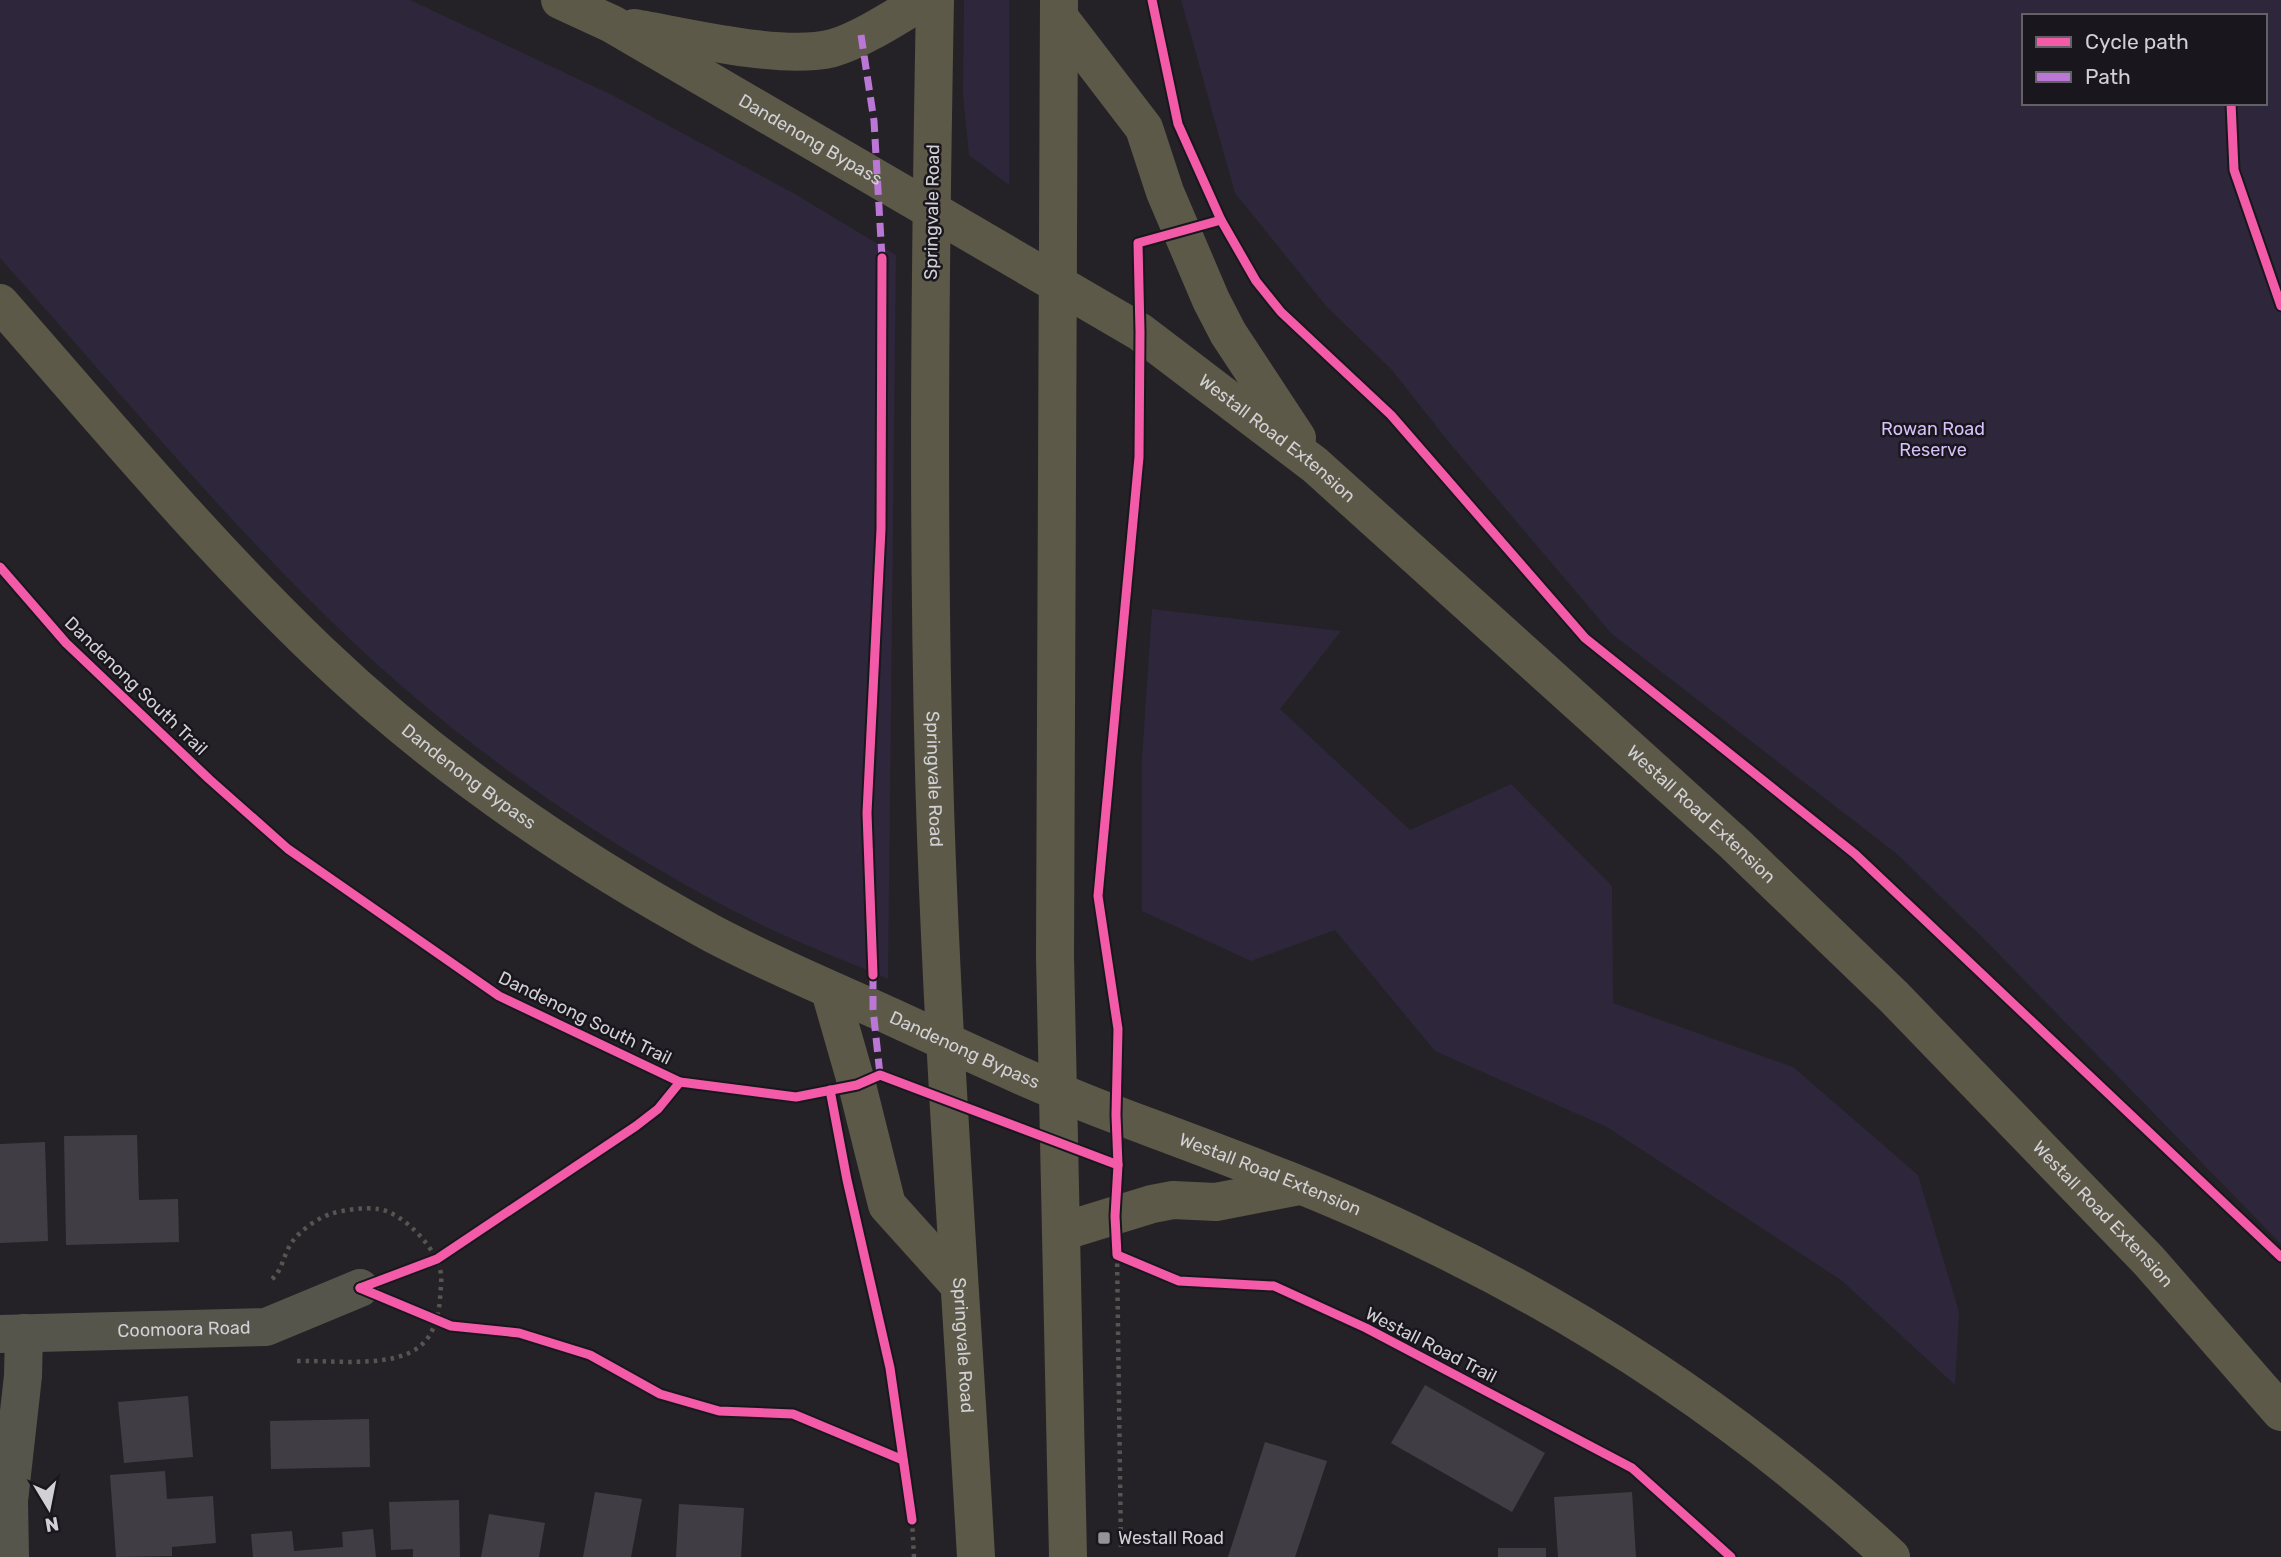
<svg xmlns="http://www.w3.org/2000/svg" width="2281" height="1557" viewBox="0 0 2281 1557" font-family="Rubik,sans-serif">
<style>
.green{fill:#2e263a;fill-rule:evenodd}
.building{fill:#403d45}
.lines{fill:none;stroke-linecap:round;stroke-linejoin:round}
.path{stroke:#565552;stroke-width:4.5;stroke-dasharray:3.5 5;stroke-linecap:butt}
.minor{stroke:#56554c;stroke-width:38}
.highway{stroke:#5c5949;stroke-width:38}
.quiet{stroke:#ba77d6;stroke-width:7;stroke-dasharray:14 7;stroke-linecap:butt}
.cycleway-casing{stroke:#19171d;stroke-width:13}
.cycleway{stroke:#f35aa7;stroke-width:9}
.poi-dot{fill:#949397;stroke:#19171d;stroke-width:2.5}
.labels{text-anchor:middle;stroke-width:5;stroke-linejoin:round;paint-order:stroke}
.street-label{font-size:18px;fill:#d1d0d4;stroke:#19171d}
.park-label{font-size:18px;fill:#d5c0f9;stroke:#19171d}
.poi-label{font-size:18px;fill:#d1d0d4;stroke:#19171d;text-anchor:start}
</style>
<rect width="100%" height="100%" fill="#242226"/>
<g class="green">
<path d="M0,0H410L612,95L795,194L896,255L888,979C849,962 809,947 770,929C632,862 495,770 380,667C242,542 124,396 0,258Z"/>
<polygon points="964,0 1009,0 1009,185 969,155 963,95"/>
<path d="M1181,0H2281V1244L1988,943L1897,854L1611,633L1448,441L1392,370L1327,307L1235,193ZM2024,16H2265V103H2024Z"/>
<polygon points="1152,609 1341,631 1280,709 1410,830 1511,784 1612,886 1613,1003 1793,1067 1918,1175 1959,1312 1955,1385 1841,1280 1607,1127 1435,1051 1335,930 1251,961 1142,911 1142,758"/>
</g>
<g class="building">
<polygon points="137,1135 139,1200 178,1199 179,1242 66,1245 64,1136"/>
<polygon points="45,1142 48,1241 0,1243 0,1144"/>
<polygon points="1425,1385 1545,1453 1512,1512 1391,1443"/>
<polygon points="188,1396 193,1457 124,1463 118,1402"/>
<polygon points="369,1419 370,1467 271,1469 270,1421"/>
<polygon points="1265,1442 1327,1461 1295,1557 1228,1557"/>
<polygon points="165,1471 167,1499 213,1496 216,1543 172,1547 172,1556 116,1557 110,1475"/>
<polygon points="595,1492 642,1499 631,1557 583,1557"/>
<polygon points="1632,1492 1636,1557 1558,1557 1554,1497"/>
<polygon points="459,1500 460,1557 413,1557 413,1549 391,1550 389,1502"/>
<polygon points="679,1504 744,1508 741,1557 676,1557"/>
<polygon points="489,1514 545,1523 539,1557 481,1557"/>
<polygon points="373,1529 376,1557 253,1557 251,1534 292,1531 294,1551 343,1547 342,1532"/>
<rect x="1498" y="1548" width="48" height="9"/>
</g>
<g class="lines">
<g class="path">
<polyline points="1117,1255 1121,1547"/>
<path d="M272,1279C281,1272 283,1258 289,1247C296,1233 316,1219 330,1214C343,1210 365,1207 378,1209C403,1212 439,1250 441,1275C442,1284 440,1292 440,1301C437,1323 431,1343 409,1353C378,1367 327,1360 293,1361"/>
<polyline points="912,1520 914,1557"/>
</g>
<g class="minor">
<path id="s1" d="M0,1334L266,1327L360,1288"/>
<polyline points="10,1557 9,1501 23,1376 24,1333"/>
</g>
<g class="highway">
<path id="s2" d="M560,0L612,24L1140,332L1315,465L1735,844L1894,997L2149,1261L2281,1412"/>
<path id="s3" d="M935,0C930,269 927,538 935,806C943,1057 962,1307 976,1557"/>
<polyline points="1059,0 1055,956 1068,1557"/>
<polyline points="1059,17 1144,128 1165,192 1211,300 1228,333 1297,438"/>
<path d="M634,28C688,37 782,61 833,48C861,40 899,15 924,0"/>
<path id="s4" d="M0,303C104,421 205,543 319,652C435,763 573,858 713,934C768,963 825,987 881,1012C958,1047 1035,1084 1114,1114C1218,1153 1324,1191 1424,1240C1596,1322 1751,1427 1891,1557"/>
<polyline points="830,991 857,1085 887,1205 959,1285"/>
<polyline points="1061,1232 1152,1204 1173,1200 1216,1202 1299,1186"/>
</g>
<g class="quiet">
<polyline points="861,35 874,121 882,258"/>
<polyline points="873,975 873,1009 880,1075"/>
</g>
<g class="cycleway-casing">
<g id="cycleway">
<polyline points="1152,0 1178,124 1221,220 1256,281 1281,312 1391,415 1585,638 1855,854 2281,1257"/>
<polyline points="2231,103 2234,170 2281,306"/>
<polyline points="0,567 66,643 209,779 288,849 499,996 680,1082 796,1097 857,1085 880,1075 1118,1165 1115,1216 1117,1255 1179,1281 1274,1286 1366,1328 1632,1468 1731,1557"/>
<polyline points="873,975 867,813 881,529 882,258"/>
<polyline points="830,1090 847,1180 890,1368 912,1520"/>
<polyline points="1118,1165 1116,1115 1118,1029 1098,896 1139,457 1140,332 1138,243 1221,220"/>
<polyline points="360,1288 451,1326 519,1333 590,1355 660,1394 719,1411 793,1414 903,1460"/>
<polyline points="360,1288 437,1259 636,1126 658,1109 680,1082"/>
</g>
</g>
<use href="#cycleway" class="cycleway"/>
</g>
<rect class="poi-dot" x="1097" y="1531" width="14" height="14" rx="3.5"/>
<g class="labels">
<g class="street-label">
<text dy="6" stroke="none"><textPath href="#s2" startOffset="287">Dandenong Bypass</textPath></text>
<text transform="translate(932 212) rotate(-89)" y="6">Springvale Road</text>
<text dy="6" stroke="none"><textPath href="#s2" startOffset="842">Westall Road Extension</textPath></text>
<text transform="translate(136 686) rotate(44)" y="6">Dandenong South Trail</text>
<text dy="6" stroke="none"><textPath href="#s4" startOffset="668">Dandenong Bypass</textPath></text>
<text dy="6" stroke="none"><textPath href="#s3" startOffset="779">Springvale Road</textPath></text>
<text dy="6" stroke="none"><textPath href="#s2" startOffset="1409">Westall Road Extension</textPath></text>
<text transform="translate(585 1018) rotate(26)" y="6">Dandenong South Trail</text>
<text dy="6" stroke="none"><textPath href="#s4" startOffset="1236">Dandenong Bypass</textPath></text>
<text dy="6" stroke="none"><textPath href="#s4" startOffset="1566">Westall Road Extension</textPath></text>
<text dy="6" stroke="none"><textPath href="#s2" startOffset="1976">Westall Road Extension</textPath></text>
<text dy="6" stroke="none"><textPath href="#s1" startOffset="184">Coomoora Road</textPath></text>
<text dy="6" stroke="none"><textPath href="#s3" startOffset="1346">Springvale Road</textPath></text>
<text transform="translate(1431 1345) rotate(27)" y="6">Westall Road Trail</text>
</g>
<g class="park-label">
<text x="1933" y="435">Rowan Road<tspan x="1933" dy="21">Reserve</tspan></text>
</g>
<g class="poi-label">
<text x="1118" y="1544">Westall Road</text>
</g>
</g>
<rect x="2022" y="14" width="245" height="91" fill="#19171d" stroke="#636166" stroke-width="2"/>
<rect x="2036" y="37" width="35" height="10" fill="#f35aa7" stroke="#636166" stroke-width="2"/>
<text x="2085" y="49" font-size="21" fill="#d1d0d4">Cycle path</text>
<rect x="2036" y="72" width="35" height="10" fill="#ba77d6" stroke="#636166" stroke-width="2"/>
<text x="2085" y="84" font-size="21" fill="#d1d0d4">Path</text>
<g transform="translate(49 1508) rotate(170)" stroke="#19171d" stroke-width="5" paint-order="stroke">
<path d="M0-5L12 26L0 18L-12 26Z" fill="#d1d0d4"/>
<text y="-10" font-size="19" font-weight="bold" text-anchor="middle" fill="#d1d0d4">N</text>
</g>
</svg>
